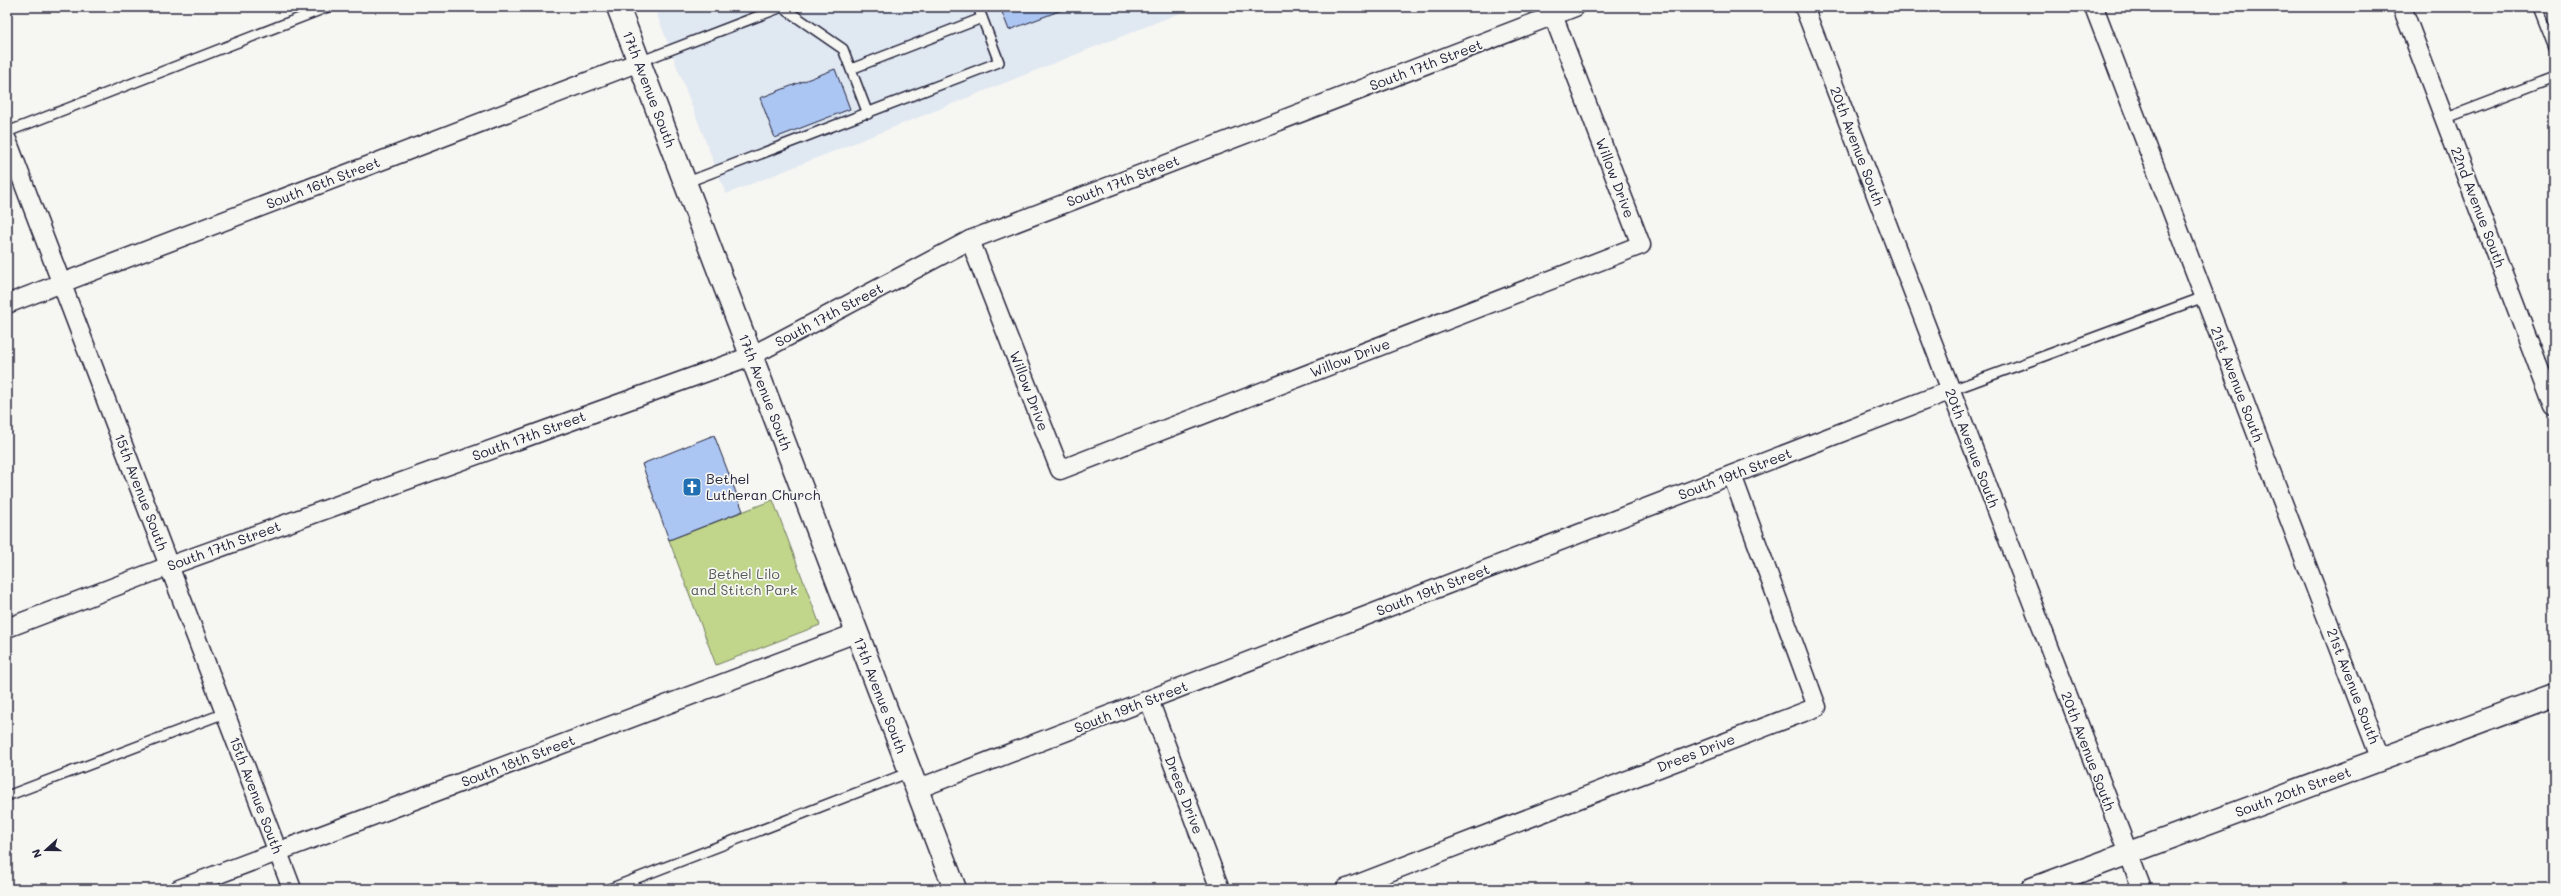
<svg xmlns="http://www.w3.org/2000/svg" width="2561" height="896" viewBox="0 0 2561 896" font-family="Mali,sans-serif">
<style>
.built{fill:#e0e8f2}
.green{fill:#c1d68b;stroke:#727c63}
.building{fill:#acc6f3;stroke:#22223b}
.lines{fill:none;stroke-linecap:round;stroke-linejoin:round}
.lane-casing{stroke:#22223b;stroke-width:12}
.street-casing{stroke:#22223b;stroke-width:21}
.secondary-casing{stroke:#22223b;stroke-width:25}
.lane{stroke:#f6f6f2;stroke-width:9}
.street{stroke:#f6f6f2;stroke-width:18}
.secondary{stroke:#f6f6f2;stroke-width:22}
.labels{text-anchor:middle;stroke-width:3.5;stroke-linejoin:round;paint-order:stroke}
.street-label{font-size:14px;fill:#22223b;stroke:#f6f6f2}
.poi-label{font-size:14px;fill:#22223b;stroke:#f6f6f2;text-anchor:start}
.park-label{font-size:14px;fill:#525853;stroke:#f6f6f2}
</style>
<rect width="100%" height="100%" fill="#f6f6f2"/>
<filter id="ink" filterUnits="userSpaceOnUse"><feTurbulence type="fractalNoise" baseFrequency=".025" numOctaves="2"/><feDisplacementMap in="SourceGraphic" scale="8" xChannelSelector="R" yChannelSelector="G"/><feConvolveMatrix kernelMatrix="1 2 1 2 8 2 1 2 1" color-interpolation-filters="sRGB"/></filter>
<g filter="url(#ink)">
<polygon class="built" points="654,7 1195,7 726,194"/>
<polygon class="green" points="773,500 820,625 716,665 669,540"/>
<g class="building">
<polygon points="1000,7 1067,7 1067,8 1009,30"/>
<polygon points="835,69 850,109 775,138 760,98"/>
<polygon points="714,435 743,511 669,540 642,464"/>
</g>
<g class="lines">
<g class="lane-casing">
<g id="lane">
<polyline points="782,7 843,49 868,114"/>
<polyline points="2538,7 2554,48"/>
<polyline points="639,62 782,7"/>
<polyline points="851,69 982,18"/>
<polyline points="2444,119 2554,77"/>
<polyline points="7,132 328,7"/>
<polyline points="685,183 999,62 978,7"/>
<polyline points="1949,391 2204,297"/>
<polyline points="7,796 225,713"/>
<polyline points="609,889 910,772"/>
</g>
</g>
<g class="street-casing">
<g id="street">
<polyline points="1804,7 2142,889"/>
<polyline points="2094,7 2381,760"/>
<polyline points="2402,7 2554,408"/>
<polyline points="7,140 292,889"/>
<polyline points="970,240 1060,470 1641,245 1553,15"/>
<polyline points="7,304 639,62"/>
<polyline points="7,628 169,566 751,356 970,240 1575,7"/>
<polyline points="1149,700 1220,889"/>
<polyline points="917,789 1949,391"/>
<polyline points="179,889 856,633"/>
<polyline points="1345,889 1817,707 1732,475"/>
</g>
</g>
<g class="secondary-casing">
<g id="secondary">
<polyline points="618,7 955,889"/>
<polyline points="2032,889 2554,695"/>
</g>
</g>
<use href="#lane" class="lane"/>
<use href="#street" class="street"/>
<use href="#secondary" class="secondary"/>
</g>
</g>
<defs>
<g id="church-square" transform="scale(1)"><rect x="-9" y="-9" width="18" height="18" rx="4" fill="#1f6fb2" stroke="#f6f6f2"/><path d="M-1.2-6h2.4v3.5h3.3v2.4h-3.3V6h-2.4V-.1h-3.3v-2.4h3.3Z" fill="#fff"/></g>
</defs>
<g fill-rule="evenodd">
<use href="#church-square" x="692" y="487"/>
</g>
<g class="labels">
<g class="street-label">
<text transform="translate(1426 65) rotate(-21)" y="5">South 17th Street</text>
<text transform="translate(649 89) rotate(69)" y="5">17th Avenue South</text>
<text transform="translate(1857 146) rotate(69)" y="5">20th Avenue South</text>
<text transform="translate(1615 178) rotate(69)" y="5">Willow Drive</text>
<text transform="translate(1123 181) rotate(-21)" y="5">South 17th Street</text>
<text transform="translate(323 183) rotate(-21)" y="5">South 16th Street</text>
<text transform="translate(2478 207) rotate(69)" y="5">22nd Avenue South</text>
<text transform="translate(829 315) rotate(-28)" y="5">South 17th Street</text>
<text transform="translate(1350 358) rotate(-21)" y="5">Willow Drive</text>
<text transform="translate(2237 384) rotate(69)" y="5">21st Avenue South</text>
<text transform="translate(1029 391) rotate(69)" y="5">Willow Drive</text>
<text transform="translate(765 392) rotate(69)" y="5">17th Avenue South</text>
<text transform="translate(529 436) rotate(-20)" y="5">South 17th Street</text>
<text transform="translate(1972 448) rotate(69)" y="5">20th Avenue South</text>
<text transform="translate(1735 474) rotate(-21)" y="5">South 19th Street</text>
<text transform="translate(141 492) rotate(69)" y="5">15th Avenue South</text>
<text transform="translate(224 546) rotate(-20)" y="5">South 17th Street</text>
<text transform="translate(1433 590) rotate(-21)" y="5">South 19th Street</text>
<text transform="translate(2353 686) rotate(69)" y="5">21st Avenue South</text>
<text transform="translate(880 695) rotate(69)" y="5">17th Avenue South</text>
<text transform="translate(1131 707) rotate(-21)" y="5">South 19th Street</text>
<text transform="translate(2088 751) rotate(69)" y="5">20th Avenue South</text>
<text transform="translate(1696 753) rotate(-21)" y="5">Drees Drive</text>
<text transform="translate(518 761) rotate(-21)" y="5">South 18th Street</text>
<text transform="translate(2293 792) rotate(-20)" y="5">South 20th Street</text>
<text transform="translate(256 795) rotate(69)" y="5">15th Avenue South</text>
<text transform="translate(1184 795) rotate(69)" y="5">Drees Drive</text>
</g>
<g class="poi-label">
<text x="706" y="484">Bethel<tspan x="706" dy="16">Lutheran Church</tspan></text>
</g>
<g class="park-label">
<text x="744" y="579">Bethel Lilo<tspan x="744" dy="16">and Stitch Park</tspan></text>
</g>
</g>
<rect width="2561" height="896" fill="none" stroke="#f6f6f2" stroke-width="24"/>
<rect x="12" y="12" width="2537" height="872" fill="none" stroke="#22223b" stroke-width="1.5" filter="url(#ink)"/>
<g transform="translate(46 850) rotate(249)" stroke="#f6f6f2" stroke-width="3" paint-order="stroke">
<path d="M0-3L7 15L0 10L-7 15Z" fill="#22223b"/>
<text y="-6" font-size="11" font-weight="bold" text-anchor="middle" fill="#22223b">N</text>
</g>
</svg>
